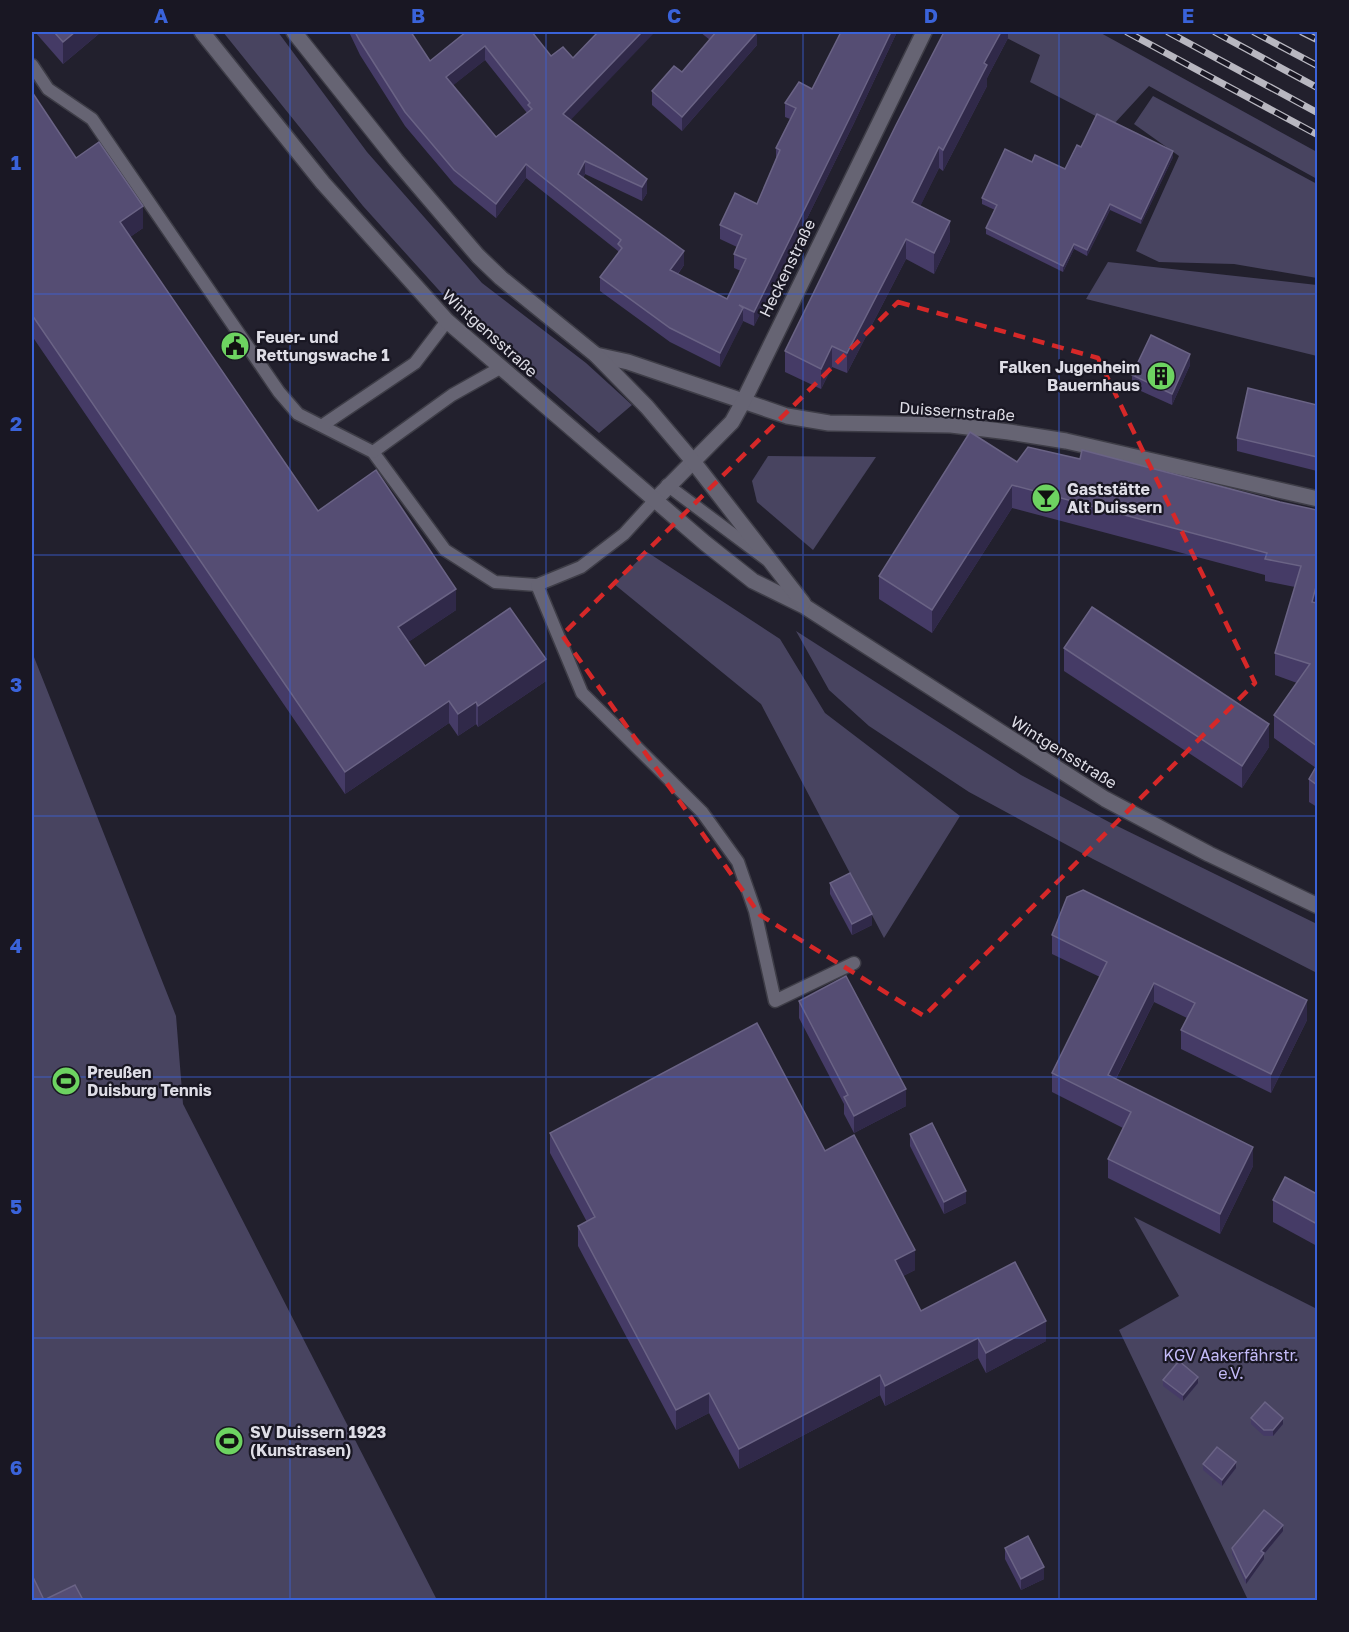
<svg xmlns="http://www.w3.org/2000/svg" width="1349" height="1632" viewBox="0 0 1349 1632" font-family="'Golos Text',sans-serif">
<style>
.green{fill:#484460}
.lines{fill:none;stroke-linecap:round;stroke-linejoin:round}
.lane-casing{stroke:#3e3d47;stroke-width:15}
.street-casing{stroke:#3e3d47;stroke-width:18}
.secondary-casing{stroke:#3e3d47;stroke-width:18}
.lane{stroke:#666473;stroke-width:12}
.street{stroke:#666473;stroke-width:15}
.secondary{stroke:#666473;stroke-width:15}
.rail-casing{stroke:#b8b7c0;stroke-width:7}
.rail{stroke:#191723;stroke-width:4.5;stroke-dasharray:14;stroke-linecap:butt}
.wall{fill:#453b66;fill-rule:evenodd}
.shaded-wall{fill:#302949}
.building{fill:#554d73;stroke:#6a6385;stroke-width:1.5;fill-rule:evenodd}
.marked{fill:none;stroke:#d62828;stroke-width:4.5;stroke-dasharray:12 8;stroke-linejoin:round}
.grid{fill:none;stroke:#3a63da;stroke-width:1.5;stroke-opacity:0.55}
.labels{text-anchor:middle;stroke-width:4.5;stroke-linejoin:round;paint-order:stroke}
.street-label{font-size:16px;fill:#dedde6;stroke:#191723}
.poi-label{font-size:16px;font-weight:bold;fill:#dedde6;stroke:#191723;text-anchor:start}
.park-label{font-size:16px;fill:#c4bbf8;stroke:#191723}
.neatline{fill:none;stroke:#3a63da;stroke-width:2}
.grid-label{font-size:20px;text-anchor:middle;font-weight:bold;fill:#3a63da}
</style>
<rect width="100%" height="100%" fill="#22202d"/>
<g class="green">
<polygon points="223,32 278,32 367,152 482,283 586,363 632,405 599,433 455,308 363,206"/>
<polygon points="995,32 1099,32 1317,152 1317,179 1149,86 1113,125 1030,82 1040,55"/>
<polygon points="1153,96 1317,184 1317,278 1234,264 1159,262 1136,251 1179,156 1134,124"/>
<polygon points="1108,262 1317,285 1317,356 1086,299"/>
<polygon points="768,456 876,457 813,550 757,502 752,481"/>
<polygon points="647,552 780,639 825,713 960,816 884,938 761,704 614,584"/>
<polygon points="796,631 1021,775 1109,822 1317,924 1317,973 1093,859 969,792 869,726 829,690"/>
<polygon points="32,652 176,1016 183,1104 437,1600 32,1600"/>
<polygon points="1134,1217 1317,1309 1317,1600 1248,1600 1119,1330 1179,1296"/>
</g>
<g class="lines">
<g class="lane-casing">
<g id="lane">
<polyline points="32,65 48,89 92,119 279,392 298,414 373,452 445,550 495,582 537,585 581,567 624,534 655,500"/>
<polyline points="323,425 415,363 447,321"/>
<polyline points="373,452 452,395 500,368"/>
<polyline points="667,485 766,559"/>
<polyline points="537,585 582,693 702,812 738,862 755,911 775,1001 854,963"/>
</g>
</g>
<g class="street-casing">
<g id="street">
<polyline points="596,355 628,362 787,416 829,423 951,425 1009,432 1066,441 1318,499"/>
<polyline points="655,500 732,422 743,402 924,32"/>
</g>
</g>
<g class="secondary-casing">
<g id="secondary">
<polyline points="202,32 323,183 447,321 705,543 753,581 804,606 1105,799 1209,854 1318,906"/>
<polyline points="294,32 396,160 478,256 501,278 596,355 647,407 692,460 803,603"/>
</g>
</g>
<use href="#lane" class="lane"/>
<use href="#street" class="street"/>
<use href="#secondary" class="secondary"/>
<g class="rail-casing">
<g id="rail">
<polyline points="1127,32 1318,135"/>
<polyline points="1168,32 1318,113"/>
<polyline points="1215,32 1318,88"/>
<polyline points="1254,32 1318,66"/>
<polyline points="1302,32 1318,40"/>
</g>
</g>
<use href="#rail" class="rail"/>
</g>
<g class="wall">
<polygon points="35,32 101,32 63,64"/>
<path d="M349,32H411L430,61L532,32L570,120L647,179V193L642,201L585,174L583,178L684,265L678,274L727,299L741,271L734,268V254L737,247L720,239V225L757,204L776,159V148L790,119L785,117V103L812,89L841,32H897L854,123L754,326L743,321L720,367L670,342L600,291V277L618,253V251L526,178L496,218L454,184L405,126L360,55ZM485,60L527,113L496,137L453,85Z"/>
<polygon points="700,32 757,32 757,45 682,131 652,105 652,91 682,72 710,40"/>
<polygon points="1008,32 1008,38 987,78 987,86 943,171 939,168 920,206 950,241 934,274 906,259 847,373 832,367 821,389 785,372 785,351"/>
<polygon points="32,92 76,158 143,228 130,237 318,511 456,610 408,642 425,666 546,681 478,727 476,724 458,736 449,723 345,794 32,336"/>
<polygon points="1081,147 1173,157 1141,224 1110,210 1087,256 1074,249 1063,272 986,234 986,228 995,210 982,204 982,198 1032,162 1065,169"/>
<polygon points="1190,365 1172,405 1132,387 1132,375"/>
<polygon points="1317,405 1317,471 1237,451 1237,438"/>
<polygon points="1080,459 1317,510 1317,807 1309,802 1309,779 1316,768 1274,738 1274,715 1297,683 1275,675 1275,653 1295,587 1265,581 1265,575 1012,508 932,633 879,599 879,576 1017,462"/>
<polygon points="1064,648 1269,747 1242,788 1064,671"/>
<polygon points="830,883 872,925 852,935 830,894"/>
<polygon points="1052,935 1307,1020 1271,1093 1181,1049 1181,1030 1187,1018 1154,1002 1116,1079 1253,1166 1220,1234 1108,1178 1108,1159 1123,1128 1052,1092 1052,1073 1100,977 1052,954"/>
<polygon points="799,1001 906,1106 854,1133 844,1114 844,1104 799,1018"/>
<polygon points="550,1133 825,1151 915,1270 903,1276 921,1311 1046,1341 986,1373 978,1358 885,1406 880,1395 739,1469 709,1413 676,1430 578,1246 578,1226 587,1222 550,1153"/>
<polygon points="910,1134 966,1203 944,1214 910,1146"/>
<polygon points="1317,1194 1317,1246 1273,1222 1273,1200"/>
<polygon points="1163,1380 1198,1383 1183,1401 1163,1386"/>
<polygon points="1251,1418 1283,1424 1273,1436 1264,1436 1251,1424"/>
<polygon points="1203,1464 1236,1468 1222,1486 1203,1470"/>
<polygon points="1283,1531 1264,1554 1264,1559 1246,1584 1232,1554 1232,1548"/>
<polygon points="1005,1548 1044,1579 1021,1590 1005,1559"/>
</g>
<g class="shaded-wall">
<polygon points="75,32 101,32 63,64 63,42"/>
<polygon points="642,32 655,32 563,128 563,114"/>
<polygon points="757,32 757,45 682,131 682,117"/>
<polygon points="891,32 897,32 854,123 754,326 754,312"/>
<polygon points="1001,32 1008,32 1008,38 987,78 987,86 943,171 943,150 984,63"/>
<polygon points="485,46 485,60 446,91 446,77"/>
<polygon points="939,147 939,168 912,223 912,202"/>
<polygon points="1173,151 1173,157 1141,224 1141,219"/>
<polygon points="585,161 585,174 578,188 578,174"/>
<polygon points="526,164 526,178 496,218 496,204"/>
<polygon points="647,179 647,193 642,201 642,187"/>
<polygon points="1110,204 1110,210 1087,256 1087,250"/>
<polygon points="143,206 143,228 120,244 120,222"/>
<polygon points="950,221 950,241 934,274 934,253"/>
<polygon points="906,239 906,259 847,373 847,353"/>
<polygon points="1074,244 1074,249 1063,272 1063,266"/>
<polygon points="684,251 684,265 670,284 670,270"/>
<polygon points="743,308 743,322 720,367 720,353"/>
<polygon points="832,346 832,367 821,389 821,369"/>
<polygon points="1190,354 1190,365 1172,405 1172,394"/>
<polygon points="1012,485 1012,508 932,633 932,610"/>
<polygon points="1317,583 1317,606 1312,602"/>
<polygon points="456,589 456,610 398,649 398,627"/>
<polygon points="546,659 546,681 478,727 478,706"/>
<polygon points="449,701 449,723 345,794 345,772"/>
<polygon points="476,702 476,724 458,736 458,714"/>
<polygon points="1269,724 1269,747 1242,788 1242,766"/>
<polygon points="872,914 872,925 852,935 852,924"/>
<polygon points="1154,983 1154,1002 1108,1094 1108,1075"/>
<polygon points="1307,1000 1307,1020 1271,1093 1271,1074"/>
<polygon points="906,1089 906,1106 854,1133 854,1116"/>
<polygon points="1253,1147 1253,1166 1220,1234 1220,1214"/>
<polygon points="966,1191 966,1203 944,1214 944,1202"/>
<polygon points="915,1250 915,1270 895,1280 895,1260"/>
<polygon points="1046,1321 1046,1341 986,1373 986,1353"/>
<polygon points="978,1338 978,1358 885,1406 885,1386"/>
<polygon points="880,1375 880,1395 739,1469 739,1449"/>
<polygon points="1198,1377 1198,1383 1183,1401 1183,1395"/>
<polygon points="709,1393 709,1413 676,1430 676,1410"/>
<polygon points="1283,1418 1283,1424 1273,1436 1273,1430"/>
<polygon points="1236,1462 1236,1468 1222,1486 1222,1480"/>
<polygon points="1283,1525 1283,1531 1264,1554 1264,1559 1246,1584 1246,1578 1261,1551"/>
<polygon points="1044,1567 1044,1579 1021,1590 1021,1579"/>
</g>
<g class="building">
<polygon points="54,32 75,32 63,42"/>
<path d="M355,32H411L430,61L466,32H532L551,56L563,47L573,58L598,32H642L563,114L647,179L642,187L585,161L578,174L684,251L670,270L727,299L746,259L734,254L742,235L720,225L735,193L757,204L780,150L776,148L796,108L785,103L799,82L812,89L841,32H891L854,109L754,312L739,305L743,308L720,353L670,328L600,277L622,248L618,244L621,240L526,164L496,204L454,170L405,112L360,41ZM485,46L530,103L528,105L532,109L496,137L446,77Z"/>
<polygon points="716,32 757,32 682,117 652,91 674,66 682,72"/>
<polygon points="944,32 1001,32 984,63 987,65 943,150 939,147 912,202 950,221 934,253 906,239 847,353 832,346 821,369 785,351 896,125"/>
<polygon points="32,92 76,158 99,142 143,206 120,222 318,511 376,470 456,589 398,627 425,666 510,608 546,659 478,706 476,702 458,714 449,701 345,772 32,315"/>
<polygon points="1097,114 1173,151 1141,219 1110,204 1087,250 1074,244 1063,266 986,228 997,205 982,198 1005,149 1032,162 1035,155 1065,169 1077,145 1081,147"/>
<polygon points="1151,335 1190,354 1172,394 1132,375"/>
<polygon points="1248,388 1317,405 1317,457 1237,438"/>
<polygon points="970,432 1017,462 1028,447 1080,459 1082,450 1280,502 1317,510 1317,583 1312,602 1317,603 1317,746 1274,715 1310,664 1275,653 1301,566 1265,559 1267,553 1012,485 932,610 879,576"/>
<polygon points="1092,607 1269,724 1242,766 1064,648"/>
<polygon points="1317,765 1317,785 1309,779"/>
<polygon points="850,873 872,914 852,924 830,883"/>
<polygon points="1083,890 1307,1000 1271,1074 1181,1030 1195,1003 1154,983 1108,1075 1253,1147 1220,1214 1108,1159 1131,1112 1052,1073 1107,962 1052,935 1067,897"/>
<polygon points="846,976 906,1089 854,1116 844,1097 848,1095 799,1001"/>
<polygon points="757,1023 825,1151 854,1135 915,1250 895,1260 921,1311 1015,1262 1046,1321 986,1353 978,1338 885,1386 880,1375 739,1449 709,1393 676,1410 578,1226 595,1217 550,1133"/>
<polygon points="932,1123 966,1191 944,1202 910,1134"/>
<polygon points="1285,1177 1317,1194 1317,1224 1273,1200"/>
<polygon points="1179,1361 1198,1377 1183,1395 1163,1380"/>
<polygon points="1265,1402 1283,1418 1273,1430 1264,1430 1251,1418"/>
<polygon points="1217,1447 1236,1462 1222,1480 1203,1464"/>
<polygon points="1264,1510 1283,1525 1261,1551 1264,1553 1246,1578 1232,1548"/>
<polygon points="1028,1536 1044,1567 1021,1579 1005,1548"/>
<polygon points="32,1575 44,1600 75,1585 83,1600 32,1600"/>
</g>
<path class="marked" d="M898,302L1098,358L1255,683L924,1016L760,915L562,635Z"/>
<path class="grid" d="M290,32V1600M546,32V1600M803,32V1600M1059,32V1600M32,294H1318M32,555H1318M32,816H1318M32,1077H1318M32,1338H1318"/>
<defs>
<g id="civic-disc" transform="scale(1.5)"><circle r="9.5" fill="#6dd361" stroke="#191723"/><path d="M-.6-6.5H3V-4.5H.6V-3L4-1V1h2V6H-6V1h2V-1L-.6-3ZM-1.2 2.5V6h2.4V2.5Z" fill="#111"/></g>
<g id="building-disc" transform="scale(1.5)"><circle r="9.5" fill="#6dd361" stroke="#191723"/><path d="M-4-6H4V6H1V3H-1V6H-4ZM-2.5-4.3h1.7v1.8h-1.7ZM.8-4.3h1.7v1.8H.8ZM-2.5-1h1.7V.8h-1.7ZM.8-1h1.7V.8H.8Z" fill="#111"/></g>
<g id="bar-disc" transform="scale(1.5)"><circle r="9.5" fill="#6dd361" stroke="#191723"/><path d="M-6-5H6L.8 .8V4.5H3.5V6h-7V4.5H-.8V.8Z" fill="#111"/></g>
<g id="stadium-disc" transform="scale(1.5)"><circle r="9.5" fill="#6dd361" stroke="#191723"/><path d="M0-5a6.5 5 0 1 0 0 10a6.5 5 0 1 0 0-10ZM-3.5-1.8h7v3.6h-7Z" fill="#111"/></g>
</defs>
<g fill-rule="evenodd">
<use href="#civic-disc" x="235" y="346"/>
<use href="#building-disc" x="1161" y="376"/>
<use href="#bar-disc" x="1046" y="498"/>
<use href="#stadium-disc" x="66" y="1081"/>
<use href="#stadium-disc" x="229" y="1441"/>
</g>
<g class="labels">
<g class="street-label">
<text transform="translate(787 268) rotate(-64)" y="6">Heckenstraße</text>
<text transform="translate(490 333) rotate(42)" y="6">Wintgensstraße</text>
<text transform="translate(957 411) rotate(4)" y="6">Duissernstraße</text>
<text transform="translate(1064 752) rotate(32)" y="6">Wintgensstraße</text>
</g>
<g class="poi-label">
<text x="256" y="343">Feuer- und<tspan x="256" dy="18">Rettungswache 1</tspan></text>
<text x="1140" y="373" text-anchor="end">Falken Jugenheim<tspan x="1140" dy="18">Bauernhaus</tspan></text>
<text x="1067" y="495">Gaststätte<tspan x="1067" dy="18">Alt Duissern</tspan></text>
<text x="87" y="1078">Preußen<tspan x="87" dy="18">Duisburg Tennis</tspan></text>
<text x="250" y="1438">SV Duissern 1923<tspan x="250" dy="18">(Kunstrasen)</tspan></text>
</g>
<g class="park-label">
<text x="1231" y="1361">KGV Aakerfährstr.<tspan x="1231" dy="18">e.V.</tspan></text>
</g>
</g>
<rect width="1349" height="1632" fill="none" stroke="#191723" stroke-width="66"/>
<rect x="33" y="33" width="1283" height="1566" class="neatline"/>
<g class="grid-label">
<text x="161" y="23">A</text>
<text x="418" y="23">B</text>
<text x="674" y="23">C</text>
<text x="931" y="23">D</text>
<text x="1188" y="23">E</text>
<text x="16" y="170">1</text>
<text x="16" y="431">2</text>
<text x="16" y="692">3</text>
<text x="16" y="953">4</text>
<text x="16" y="1214">5</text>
<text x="16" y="1475">6</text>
</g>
</svg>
